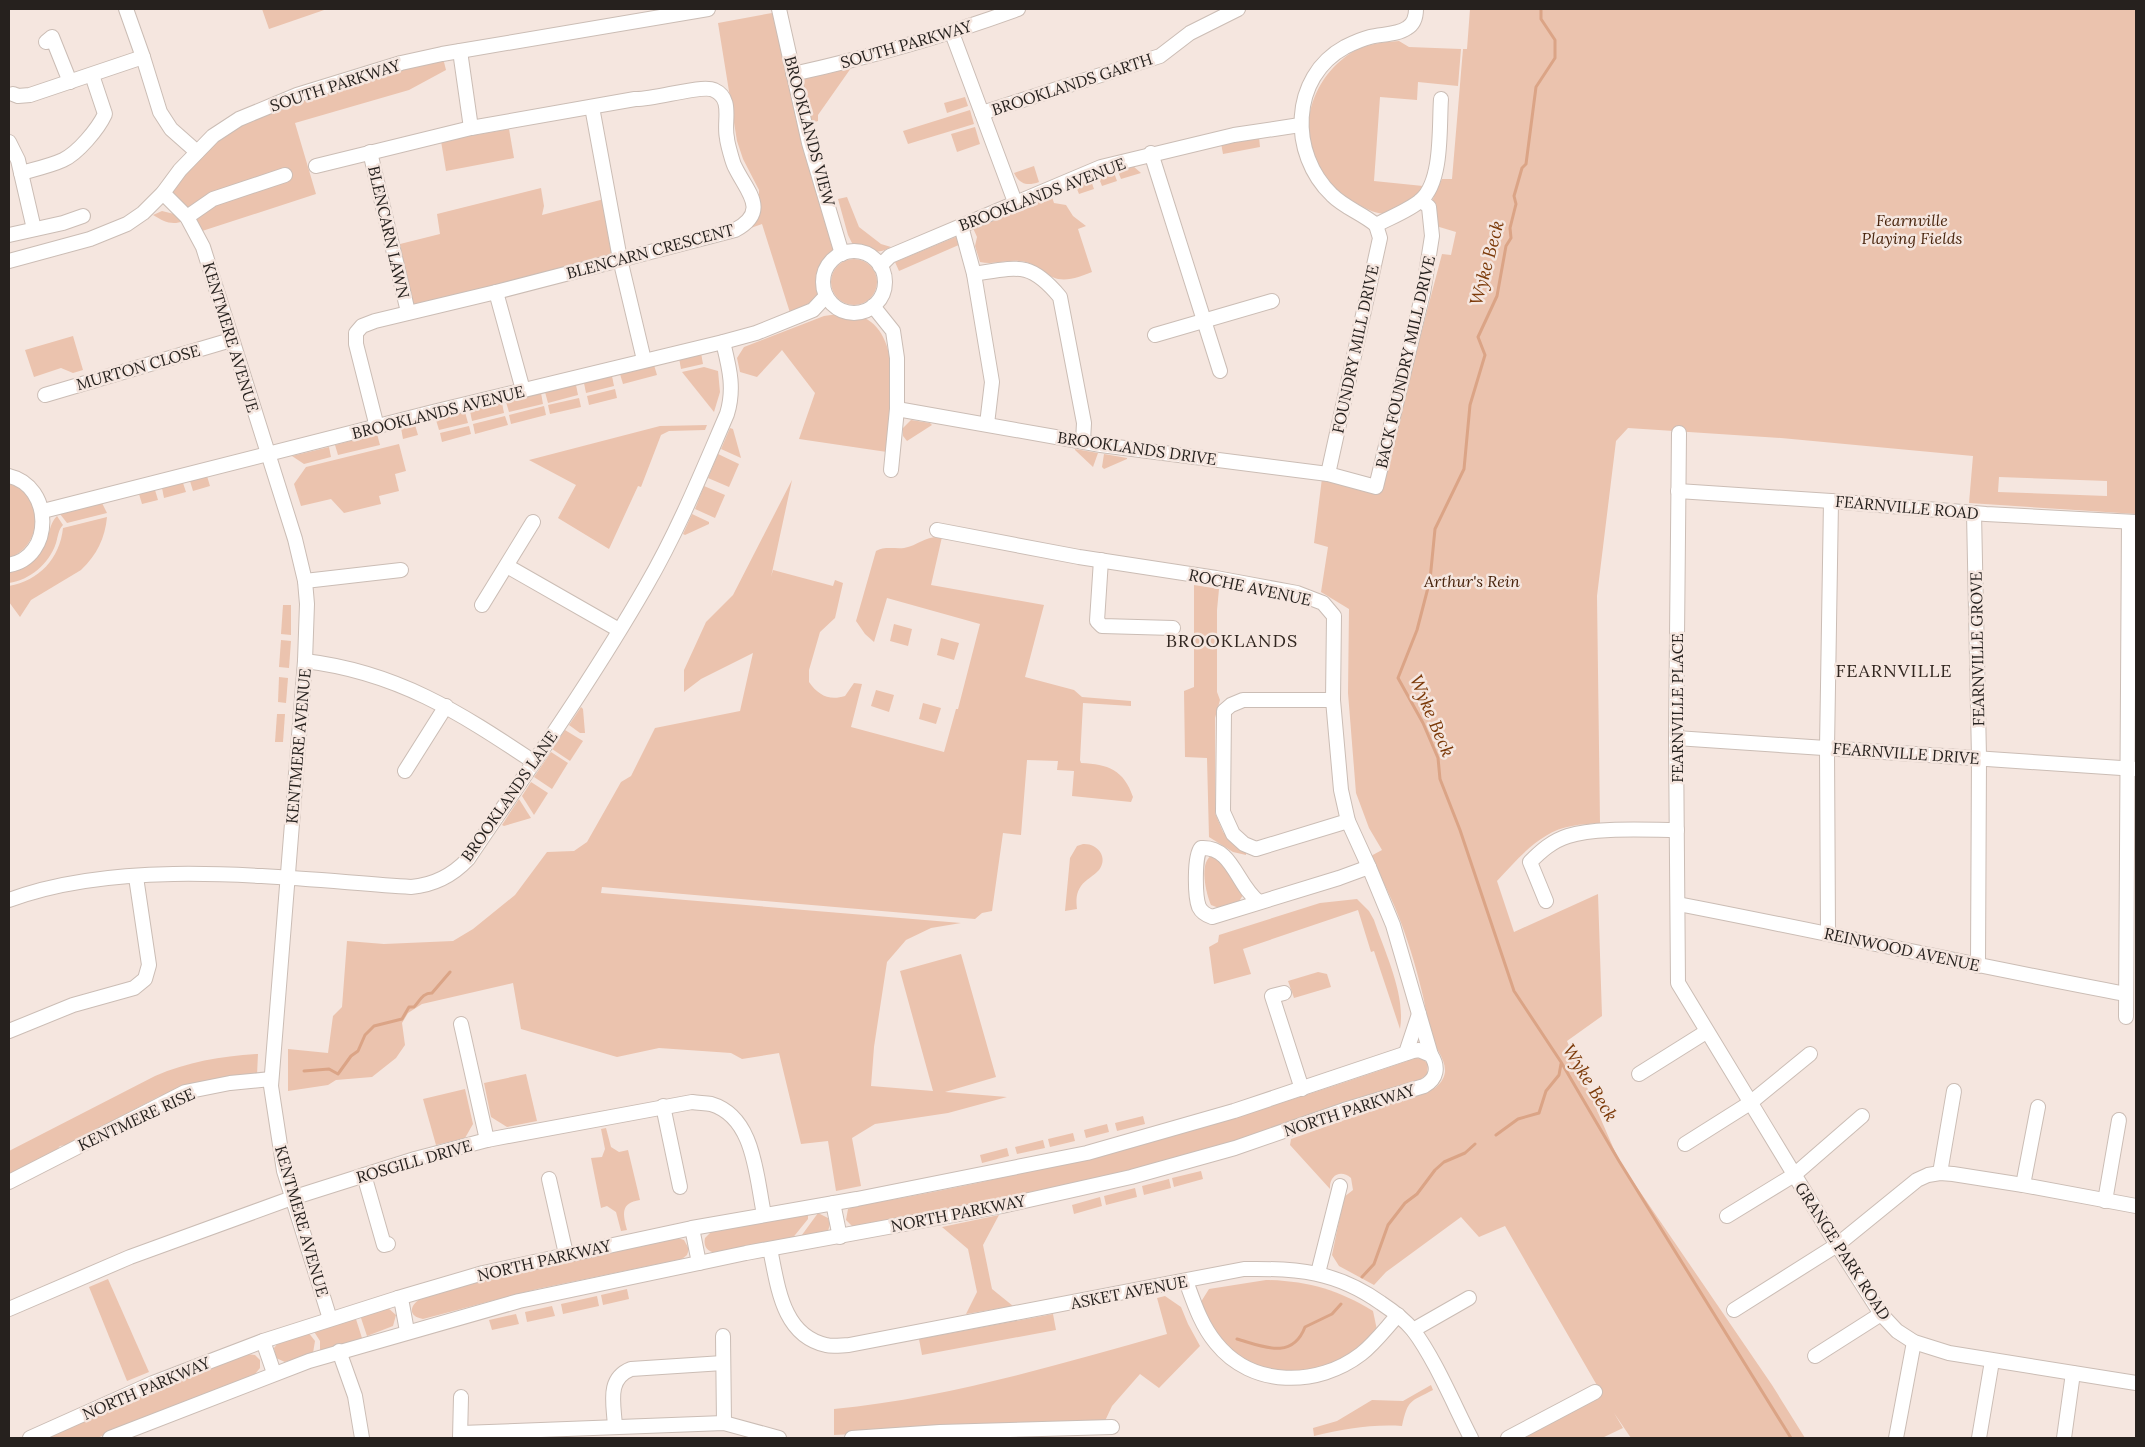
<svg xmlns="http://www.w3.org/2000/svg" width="2145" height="1447" viewBox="0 0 2145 1447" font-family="Lora,serif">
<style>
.green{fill:#ebc3ae;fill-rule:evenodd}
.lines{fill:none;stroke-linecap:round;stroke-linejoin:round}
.stream{stroke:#dba486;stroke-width:3}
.minor-casing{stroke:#cbbdb5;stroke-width:16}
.minor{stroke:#fff;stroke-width:14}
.labels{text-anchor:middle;stroke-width:5;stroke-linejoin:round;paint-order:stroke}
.street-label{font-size:16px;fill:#26211e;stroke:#f5e6df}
.park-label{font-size:16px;font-style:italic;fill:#48240d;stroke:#f5e6df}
.water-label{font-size:18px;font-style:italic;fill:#7b3908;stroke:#f5e6df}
.neighbourhood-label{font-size:18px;letter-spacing:1px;fill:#322721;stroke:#f5e6df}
</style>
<rect width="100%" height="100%" fill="#f5e6df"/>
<g class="green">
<polygon points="262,9 327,9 269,29"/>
<path d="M1470,9H2136V514L1969,503L1973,456L1781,438L1628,428L1616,441L1597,596L1600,823C1591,824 1581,824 1572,826C1540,831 1518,859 1497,881L1514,932L1598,894L1602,1016L1567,1041L1619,1161L1772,1385L1805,1438H1631L1614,1413L1623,1428L1602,1438H1528L1524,1430L1602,1394L1505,1226L1479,1237L1461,1217L1386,1272L1374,1285L1339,1266L1332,1255L1344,1197L1353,1190L1351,1178C1341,1169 1329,1175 1330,1189L1290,1145L1291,1139L1435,1088C1440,1084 1444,1079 1445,1072C1446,1058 1433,1046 1430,1033C1427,1021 1426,1008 1423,996C1412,949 1395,898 1369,857L1382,850L1369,828L1356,793L1348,693L1349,609L1321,592L1328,547L1314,543L1322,478L1379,493L1442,254L1451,255L1456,232L1436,226C1431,202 1430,201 1442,179H1452L1463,49H1467ZM1999,477L2107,481V496L1998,492Z"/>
<path d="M772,13L781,21L838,256C825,267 822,277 825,293L792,319L762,224L748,229L759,209V190L743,159L737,141L718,23Z"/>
<path d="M1399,41L1409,47L1461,49L1458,86L1418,82L1417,100L1380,97L1374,181L1423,186V191C1414,199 1399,210 1387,213C1377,215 1366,209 1358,204C1352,202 1346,199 1341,195C1291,158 1301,85 1351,53C1365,44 1383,42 1399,41Z"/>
<polygon points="442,54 446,70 409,90 295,123 316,194 196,233 163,193 239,119"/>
<path d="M851,68L818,115V121L809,124C807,115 800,93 801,85C804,72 838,70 851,68Z"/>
<polygon points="965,97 968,106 947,113 944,103"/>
<polygon points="970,110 974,124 908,144 903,131"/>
<polygon points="975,127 980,144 957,152 951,134"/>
<polygon points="509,129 514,158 446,171 441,141"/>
<polygon points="1259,137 1260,147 1223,154 1221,143"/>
<path d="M1034,166L1039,182C1028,186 1020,185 1014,173Z"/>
<polygon points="1133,166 1141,173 1121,179 1117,169"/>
<polygon points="1113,170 1117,181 1102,186 1098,176"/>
<polygon points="1090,178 1094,189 1079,194 1075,184"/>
<polygon points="541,188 544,206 542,215 608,198 620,259 408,312 392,246 440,234 437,214"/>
<path d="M1051,194L1054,203L1066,205L1073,216L1086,226L1078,229L1092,272C1082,276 1070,281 1058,279C1044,276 1035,261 1019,261C1006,260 993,265 980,262L975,246L977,237L973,228Z"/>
<path d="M847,197L859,227L881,244L891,247C877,255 867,252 853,245L848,235L838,199Z"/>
<path d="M162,211L174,214L183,221C172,226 163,221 153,215Z"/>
<polygon points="958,236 961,244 899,271 895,262"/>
<circle cx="854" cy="282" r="23"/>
<path d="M838,314C849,317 862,314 871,322C903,347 890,416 887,452L799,439L815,393L782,350L757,377L740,372L737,358L744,347L824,316Z"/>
<polygon points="73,336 83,370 73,373 61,368 34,377 25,350"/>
<polygon points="701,353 703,364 681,369 679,358"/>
<polygon points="654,365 657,375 623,384 620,374"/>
<polygon points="704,367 718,371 720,392 714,412 682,372"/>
<polygon points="612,376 614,386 586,393 584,383"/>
<polygon points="576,385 578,395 548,403 545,392"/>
<polygon points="615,389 617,398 589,405 587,396"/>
<polygon points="541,393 543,404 509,412 506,402"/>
<polygon points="579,398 581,407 550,414 548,405"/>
<polygon points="502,403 504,413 472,421 470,411"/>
<polygon points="544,406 546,415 511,424 509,415"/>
<polygon points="465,412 468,423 439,430 436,420"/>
<polygon points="505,416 508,425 475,434 473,424"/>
<polygon points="911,420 930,423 932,425 907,441 903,436 903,428"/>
<polygon points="415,425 418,435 403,439 401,428"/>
<polygon points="707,425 705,430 669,431 661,435 641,487 638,486 609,549 558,518 576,485 529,460 660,426"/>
<polygon points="469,426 471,434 442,442 440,433"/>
<polygon points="730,428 733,429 741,458 721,449"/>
<polygon points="377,434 380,445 338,455 335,445"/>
<polygon points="399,444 406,471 395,474 399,491 379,496 381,504 344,513 331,499 301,506 294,484 306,467"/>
<polygon points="329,447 331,457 304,464 292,456"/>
<polygon points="1075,449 1098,453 1093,467 1075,450"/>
<polygon points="718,454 739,464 729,487 708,478"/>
<polygon points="1104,454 1127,458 1127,459 1104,469 1102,467"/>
<polygon points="207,476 210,486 193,491 190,481"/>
<path d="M792,480L771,577L773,570L833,586L835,580L843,583L835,618L820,632L809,670V682C818,695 829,701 845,696L854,683L862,684L851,727L944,752L956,709H958L980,624L887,598L874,642L865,634L856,621L876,551C884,546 895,549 904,548C919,545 924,536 942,537L931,585L1044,605L1025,677L1074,690L1082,697L1131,701V706L1083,703L1080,760L1081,763C1108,764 1124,770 1133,797L1131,802L1072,796L1074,771L1057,770L1058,761L1027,760L1021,835L1003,833L992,911L982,913L975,919L602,887L601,893L961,923L931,928L906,940L887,962L874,1047L871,1086L933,1091L900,971L961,954L996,1077L945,1092L1007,1097L948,1113L875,1124L852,1138L861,1186L836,1191L828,1141L801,1144L779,1053L742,1059L731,1053L659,1048L617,1057L521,1029L513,983L422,1004L408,1013L402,1023L405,1045L396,1058L372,1077L336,1080L328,1085L288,1091V1049L328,1053L333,1016L342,1007L347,941L384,944L453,941L473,929L515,895L547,852L574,851L587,842L621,782L631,776L655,728L740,711L753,653L701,679L684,692V670L706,622L733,595Z"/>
<polygon points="183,483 186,492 164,498 162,488"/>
<path d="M9,484C46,494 43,546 9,558Z"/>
<polygon points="704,486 725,495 715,518 695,509"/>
<polygon points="155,490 158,500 142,504 139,494"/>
<polygon points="102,503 107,513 67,523 60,514"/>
<polygon points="692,514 709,522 709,524 685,535 683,534"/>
<path d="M57,516L63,525C58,530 58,537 56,543C49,564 30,580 9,583V572C27,568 42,555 48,537C50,529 51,522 57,516Z"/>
<path d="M107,517C105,538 97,555 81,570L31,600L20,617L9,602V586C39,581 60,558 63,528Z"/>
<polygon points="1194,585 1219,589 1217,610 1217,692 1220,700 1215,718 1215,813 1223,832 1233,843 1246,851 1246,855 1233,852 1209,837 1207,758 1185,757 1184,691 1194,687"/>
<polygon points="283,605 291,605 291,635 281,634"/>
<polygon points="894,624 912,629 908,646 890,641"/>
<polygon points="941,638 959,643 954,660 937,655"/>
<polygon points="281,640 291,641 289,668 279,667"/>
<polygon points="279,677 288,678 286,703 278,702"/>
<polygon points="876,690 894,695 889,712 871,706"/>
<polygon points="923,703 941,708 936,724 919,719"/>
<polygon points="581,707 583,709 585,733 580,733 569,725"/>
<polygon points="277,714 285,714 283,742 275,742"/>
<polygon points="565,730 583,741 570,761 552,749"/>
<polygon points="551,752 568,763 552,789 534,777"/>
<polygon points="531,782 548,793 534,815 522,796"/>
<polygon points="519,799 531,818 504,826 502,825"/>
<path d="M1083,844C1097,843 1109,857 1099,870C1094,876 1086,879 1081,886C1076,893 1076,900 1077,909L1065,911L1070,858L1077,846Z"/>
<path d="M1211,856L1218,858L1243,895L1238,903L1219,908L1211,905C1206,894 1199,863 1211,856Z"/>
<path d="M1357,899L1369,911L1374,920C1385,953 1406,995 1400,1029L1374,951L1371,952L1358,910L1243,949L1251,974L1214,984L1209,947L1218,942L1219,935L1320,903Z"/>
<polygon points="1318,972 1327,974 1331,987 1294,998 1288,981"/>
<path d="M258,1054L257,1075L183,1087L158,1097L66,1145L60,1146L56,1151L9,1176V1151L155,1076C188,1062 222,1056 258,1054Z"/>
<path d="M1416,1058L1423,1059L1428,1064L1427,1074L1421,1079C1313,1117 1204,1154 1092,1180C1013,1199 934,1213 854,1228L846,1220L848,1209L855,1206C1047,1174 1233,1122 1416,1058Z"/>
<polygon points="526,1074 537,1121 507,1127 491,1117 484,1083"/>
<polygon points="465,1089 473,1124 465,1138 436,1145 423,1099"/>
<polygon points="1143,1116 1145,1124 1117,1131 1115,1123"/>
<polygon points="1107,1124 1109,1132 1086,1138 1084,1130"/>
<path d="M606,1128L611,1147L619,1152L628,1150L640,1200C620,1203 623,1214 627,1230L621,1231L616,1212L607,1206L601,1208L591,1158L602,1157L605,1149L601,1129Z"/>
<polygon points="1073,1133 1075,1141 1050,1147 1048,1139"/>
<polygon points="1043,1140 1045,1148 1017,1154 1015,1147"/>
<polygon points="1007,1148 1009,1156 982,1163 980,1155"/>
<polygon points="1201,1171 1203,1179 1174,1187 1172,1178"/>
<polygon points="1169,1179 1171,1188 1144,1195 1142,1186"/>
<polygon points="1135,1188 1137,1197 1106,1205 1104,1196"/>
<polygon points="1100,1197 1102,1206 1074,1214 1072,1205"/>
<polygon points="818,1213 828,1218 830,1224 828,1231 799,1239"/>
<path d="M808,1215V1219L791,1240L716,1253C708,1252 703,1247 705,1238L712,1231Z"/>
<polygon points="999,1215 983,1245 992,1289 1013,1306 966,1314 977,1292 968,1249 942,1227"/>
<path d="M678,1238L684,1240L689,1249L687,1255L682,1259L537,1289L423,1319C404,1316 412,1300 427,1296C509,1272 593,1254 678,1238Z"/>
<polygon points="108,1279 149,1372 127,1381 89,1287"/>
<path d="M1266,1280C1308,1281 1338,1290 1373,1311L1377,1330L1355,1353L1309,1374L1260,1370L1222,1345L1199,1305L1209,1289Z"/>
<polygon points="627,1289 629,1299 603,1305 601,1295"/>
<polygon points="597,1296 599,1306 563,1314 561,1304"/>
<path d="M1165,1296L1181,1307L1188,1324L1200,1346L1159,1388L1140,1374L1112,1406L1105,1421L834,1435V1409C947,1398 1057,1365 1167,1334L1157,1298Z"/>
<polygon points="552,1306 555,1316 527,1322 525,1312"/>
<polygon points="388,1308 396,1315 393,1326 367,1336 360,1315"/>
<polygon points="516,1314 519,1324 492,1330 489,1320"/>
<polygon points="1053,1314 1056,1330 922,1355 919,1339"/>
<polygon points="355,1316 362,1338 320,1351 320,1341 313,1330"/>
<polygon points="308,1332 315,1341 313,1353 285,1362 276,1358 274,1348 278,1343"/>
<polygon points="247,1354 255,1355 260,1360 260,1368 255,1374 97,1438 44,1438 121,1404"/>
<path d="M1431,1385L1433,1390C1410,1402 1408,1399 1402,1426C1372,1424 1344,1429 1314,1436L1313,1428L1337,1421L1372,1400L1403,1401Z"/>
</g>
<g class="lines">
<g class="stream">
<polyline points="1541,9 1541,19 1555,40 1555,58 1536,87 1526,164 1522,168 1514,196 1516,204 1510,228 1511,238 1506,246 1497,296 1478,337 1485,355 1470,405 1464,469 1435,529 1430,580 1417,630 1398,678 1423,723 1438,758 1440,779 1460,830 1514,991 1561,1062 1619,1161 1791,1438"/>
<path d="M304,1071L329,1069L338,1074L351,1056L358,1051L365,1035L374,1026L402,1019L409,1007H414C420,1001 422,993 432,993L450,972"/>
<polyline points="1496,1135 1518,1119 1539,1113 1546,1091 1559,1075 1561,1064"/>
<polyline points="1362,1277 1374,1264 1388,1225 1405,1203 1417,1194 1435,1170 1444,1162 1465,1153 1475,1144"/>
<path d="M1237,1339C1262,1346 1292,1361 1305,1327L1332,1314L1341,1304"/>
</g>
<g class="minor-casing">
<g id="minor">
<polyline points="126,9 143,57 160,112 171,129 197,152"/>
<polyline points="779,9 809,143 842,254"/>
<path d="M1416,9C1416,17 1414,24 1407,28C1397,35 1381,34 1370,37C1362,39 1353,43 1345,47C1290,77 1289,154 1332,195C1345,208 1362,213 1376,225C1389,218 1410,210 1421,200C1443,181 1439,126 1441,99"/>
<polyline points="952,33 1015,202"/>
<polyline points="46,42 52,37 70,82"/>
<polyline points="460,51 471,128"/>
<path d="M793,74C870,57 944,36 1018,9"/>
<polyline points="13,94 18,96 30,95 143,57"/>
<polyline points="592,107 620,259 644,360"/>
<polyline points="982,113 1160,56 1190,33 1238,9"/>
<polyline points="9,142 18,160 34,229"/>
<polyline points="370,152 408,312"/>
<polyline points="1151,153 1220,371"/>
<path d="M316,166L471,128L635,99C654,100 702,84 714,90C734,99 723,122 727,138C727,142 733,164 735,167C747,192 770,211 735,230L496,292L375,321L362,326L356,333V344L377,427"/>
<path d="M21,173C35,169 50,166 63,160C78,153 98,129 105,114L92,75"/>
<polyline points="163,193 187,217 203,247 295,539 305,581 307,604 305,661 271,1086 284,1171 330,1319"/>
<polyline points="187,217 213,199 285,175"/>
<polyline points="961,226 974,274 992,382 987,424"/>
<polyline points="9,235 63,223 83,216"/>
<circle cx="854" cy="282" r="31"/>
<polyline points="9,261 90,239 127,224 143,213 163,193 180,170 213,136 239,119 297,95 401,63 442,54 708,9"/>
<polyline points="880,266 890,256 1101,167 1234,135 1300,125"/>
<path d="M974,274C1018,267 1030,261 1060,297L1084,423L1083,441"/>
<polyline points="496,292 523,390"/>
<polyline points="873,306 893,331 897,358 897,409 891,470"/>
<polyline points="1155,335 1272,301"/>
<polyline points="45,395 231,340"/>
<polyline points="897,409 1101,445 1328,474 1376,487 1423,293 1432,236 1429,207 1421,200"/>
<polyline points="1679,433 1676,738 1678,983 1837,1245 1881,1314 1897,1331 1914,1342 1949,1353 2136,1383"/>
<polyline points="1328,474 1380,238 1376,225"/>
<path d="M9,476C53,486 54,557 9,565"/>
<polyline points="1678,491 1831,501 1986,514 2136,522"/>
<polyline points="43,511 433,412 723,342 756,333 813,310 826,296"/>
<polyline points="1974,513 1979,757 1978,966"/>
<polyline points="937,530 1079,557 1216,578 1297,593 1323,603 1334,616 1333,700 1341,790 1348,821 1369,867"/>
<polyline points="1101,560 1097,621 1102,626 1173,628"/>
<polyline points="507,566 619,630"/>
<polyline points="305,581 401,570"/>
<polyline points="482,605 533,522"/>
<path d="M305,661C397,672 459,712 534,762"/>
<polyline points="1333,700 1243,700 1231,705 1224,711 1223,812 1233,834 1244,844 1256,849 1348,821"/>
<polyline points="1676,738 2136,769"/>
<polyline points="405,771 446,706"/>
<path d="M9,900C127,856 286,879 411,887C434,885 452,876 468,859C529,769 592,680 646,586C678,531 702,472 727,414C735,388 729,367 723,342"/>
<path d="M1546,901L1530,862C1541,851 1552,841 1568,836C1595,827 1647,830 1677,830"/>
<path d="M1259,902C1236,885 1233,846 1201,848C1194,856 1195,897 1199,907C1202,913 1206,915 1212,917L1339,878L1369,867L1393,925L1431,1055"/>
<path d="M1678,904C1828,933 1976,966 2126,994"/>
<polyline points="1828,933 1827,748 1831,501"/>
<polyline points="1284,993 1272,996 1302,1089"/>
<polyline points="2126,1017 2129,522"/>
<polyline points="461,1024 487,1140"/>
<polyline points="9,1031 73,1005 134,988 145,979 149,965 136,877"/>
<polyline points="1406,1053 1419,1014"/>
<polyline points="1639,1074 1706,1032"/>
<polyline points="663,1106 680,1187"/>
<polyline points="1685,1144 1750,1103 1810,1054"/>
<polyline points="1940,1173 1954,1091"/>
<polyline points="364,1175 384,1245 388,1244"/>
<polyline points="549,1179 566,1254"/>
<polyline points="9,1182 185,1092 230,1083 271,1079"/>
<polyline points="2023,1185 2038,1107"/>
<polyline points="2105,1201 2119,1120"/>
<polyline points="833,1203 840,1237"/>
<polyline points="1727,1216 1794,1175 1862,1116"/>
<polyline points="692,1228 699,1263"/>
<path d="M770,1249C778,1286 782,1335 826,1345C833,1347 842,1345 849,1345L1244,1269C1297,1268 1336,1271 1381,1303C1393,1311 1404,1319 1413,1330C1435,1359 1454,1405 1471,1438"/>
<polyline points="1318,1273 1340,1186"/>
<path d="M1186,1281C1194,1303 1201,1325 1216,1343C1252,1388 1318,1387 1361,1354C1375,1343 1386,1328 1398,1315"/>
<polyline points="398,1298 402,1304 407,1331"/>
<path d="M9,1309L130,1257L292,1198L415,1159L487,1140L692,1102C698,1103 705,1103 711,1104C755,1117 756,1177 764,1214"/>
<polyline points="1734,1310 1837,1245 1917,1180 1928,1175 1940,1173 1953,1174 2023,1185 2136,1206"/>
<polyline points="1413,1330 1469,1298"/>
<polyline points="723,1336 724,1423"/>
<polyline points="263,1341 274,1373"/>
<polyline points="339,1351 355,1396 362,1438"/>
<polyline points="1815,1356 1881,1314"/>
<path d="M615,1427C614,1404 606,1379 631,1369L723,1363"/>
<polyline points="461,1433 724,1423 779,1438"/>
<path d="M30,1438L153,1383L263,1341L398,1298L483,1273L692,1228L857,1199L1087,1153L1234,1111L1413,1051L1419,1050L1431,1055C1439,1067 1437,1079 1424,1086L1344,1110L1235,1148L1131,1177L1002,1206L746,1253L519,1301L309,1361L110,1438"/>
<polyline points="460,1438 461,1397"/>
<polyline points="852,1438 940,1432 1112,1427"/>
<polyline points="1508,1438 1595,1392"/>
<polyline points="1896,1438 1914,1342"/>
<polyline points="1979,1438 1992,1361"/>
<polyline points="2064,1438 2073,1373"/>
</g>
</g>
<use href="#minor" class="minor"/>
</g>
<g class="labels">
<g class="street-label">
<text transform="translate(906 44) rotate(-16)" y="6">SOUTH PARKWAY</text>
<text transform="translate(1072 84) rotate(-18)" y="6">BROOKLANDS GARTH</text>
<text transform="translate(335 85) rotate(-18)" y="6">SOUTH PARKWAY</text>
<text transform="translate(810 131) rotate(75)" y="6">BROOKLANDS VIEW</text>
<text transform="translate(1042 194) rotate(-21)" y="6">BROOKLANDS AVENUE</text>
<text transform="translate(389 232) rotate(77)" y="6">BLENCARN LAWN</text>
<text transform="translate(650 251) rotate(-15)" y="6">BLENCARN CRESCENT</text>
<text transform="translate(231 337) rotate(73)" y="6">KENTMERE AVENUE</text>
<text transform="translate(1355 349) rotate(-78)" y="6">FOUNDRY MILL DRIVE</text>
<text transform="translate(1405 362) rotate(-77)" y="6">BACK FOUNDRY MILL DRIVE</text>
<text transform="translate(138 367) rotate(-16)" y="6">MURTON CLOSE</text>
<text transform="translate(438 412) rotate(-14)" y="6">BROOKLANDS AVENUE</text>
<text transform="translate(1137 448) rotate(8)" y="6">BROOKLANDS DRIVE</text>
<text transform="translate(1907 507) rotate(5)" y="6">FEARNVILLE ROAD</text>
<text transform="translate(1250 587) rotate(12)" y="6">ROCHE AVENUE</text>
<text transform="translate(1977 649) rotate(-91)" y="6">FEARNVILLE GROVE</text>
<text transform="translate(1677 708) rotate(-90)" y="6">FEARNVILLE PLACE</text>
<text transform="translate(298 746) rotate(-85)" y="6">KENTMERE AVENUE</text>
<text transform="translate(1906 753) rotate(4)" y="6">FEARNVILLE DRIVE</text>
<text transform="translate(509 796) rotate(-55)" y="6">BROOKLANDS LANE</text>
<text transform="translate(1902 949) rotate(12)" y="6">REINWOOD AVENUE</text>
<text transform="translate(1349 1110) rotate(-18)" y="6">NORTH PARKWAY</text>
<text transform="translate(136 1119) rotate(-25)" y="6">KENTMERE RISE</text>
<text transform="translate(414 1161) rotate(-16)" y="6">ROSGILL DRIVE</text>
<text transform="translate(958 1213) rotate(-11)" y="6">NORTH PARKWAY</text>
<text transform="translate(302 1221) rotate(74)" y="6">KENTMERE AVENUE</text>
<text transform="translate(1843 1251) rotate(57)" y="6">GRANGE PARK ROAD</text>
<text transform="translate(544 1260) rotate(-13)" y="6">NORTH PARKWAY</text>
<text transform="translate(1129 1292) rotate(-11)" y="6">ASKET AVENUE</text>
<text transform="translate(146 1388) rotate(-23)" y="6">NORTH PARKWAY</text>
</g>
<g class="park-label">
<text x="1912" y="226">Fearnville<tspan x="1912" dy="18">Playing Fields</tspan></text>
<text x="1472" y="587">Arthur's Rein</text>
</g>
<g class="water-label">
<text transform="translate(1487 263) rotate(-75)" y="6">Wyke Beck</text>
<text transform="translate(1432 716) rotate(67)" y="6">Wyke Beck</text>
<text transform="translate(1590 1083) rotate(58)" y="6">Wyke Beck</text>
</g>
<g class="neighbourhood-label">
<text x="1232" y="647">BROOKLANDS</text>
<text x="1894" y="677">FEARNVILLE</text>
</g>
</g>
<rect width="2145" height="1447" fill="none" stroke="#26211e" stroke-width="20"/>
</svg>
